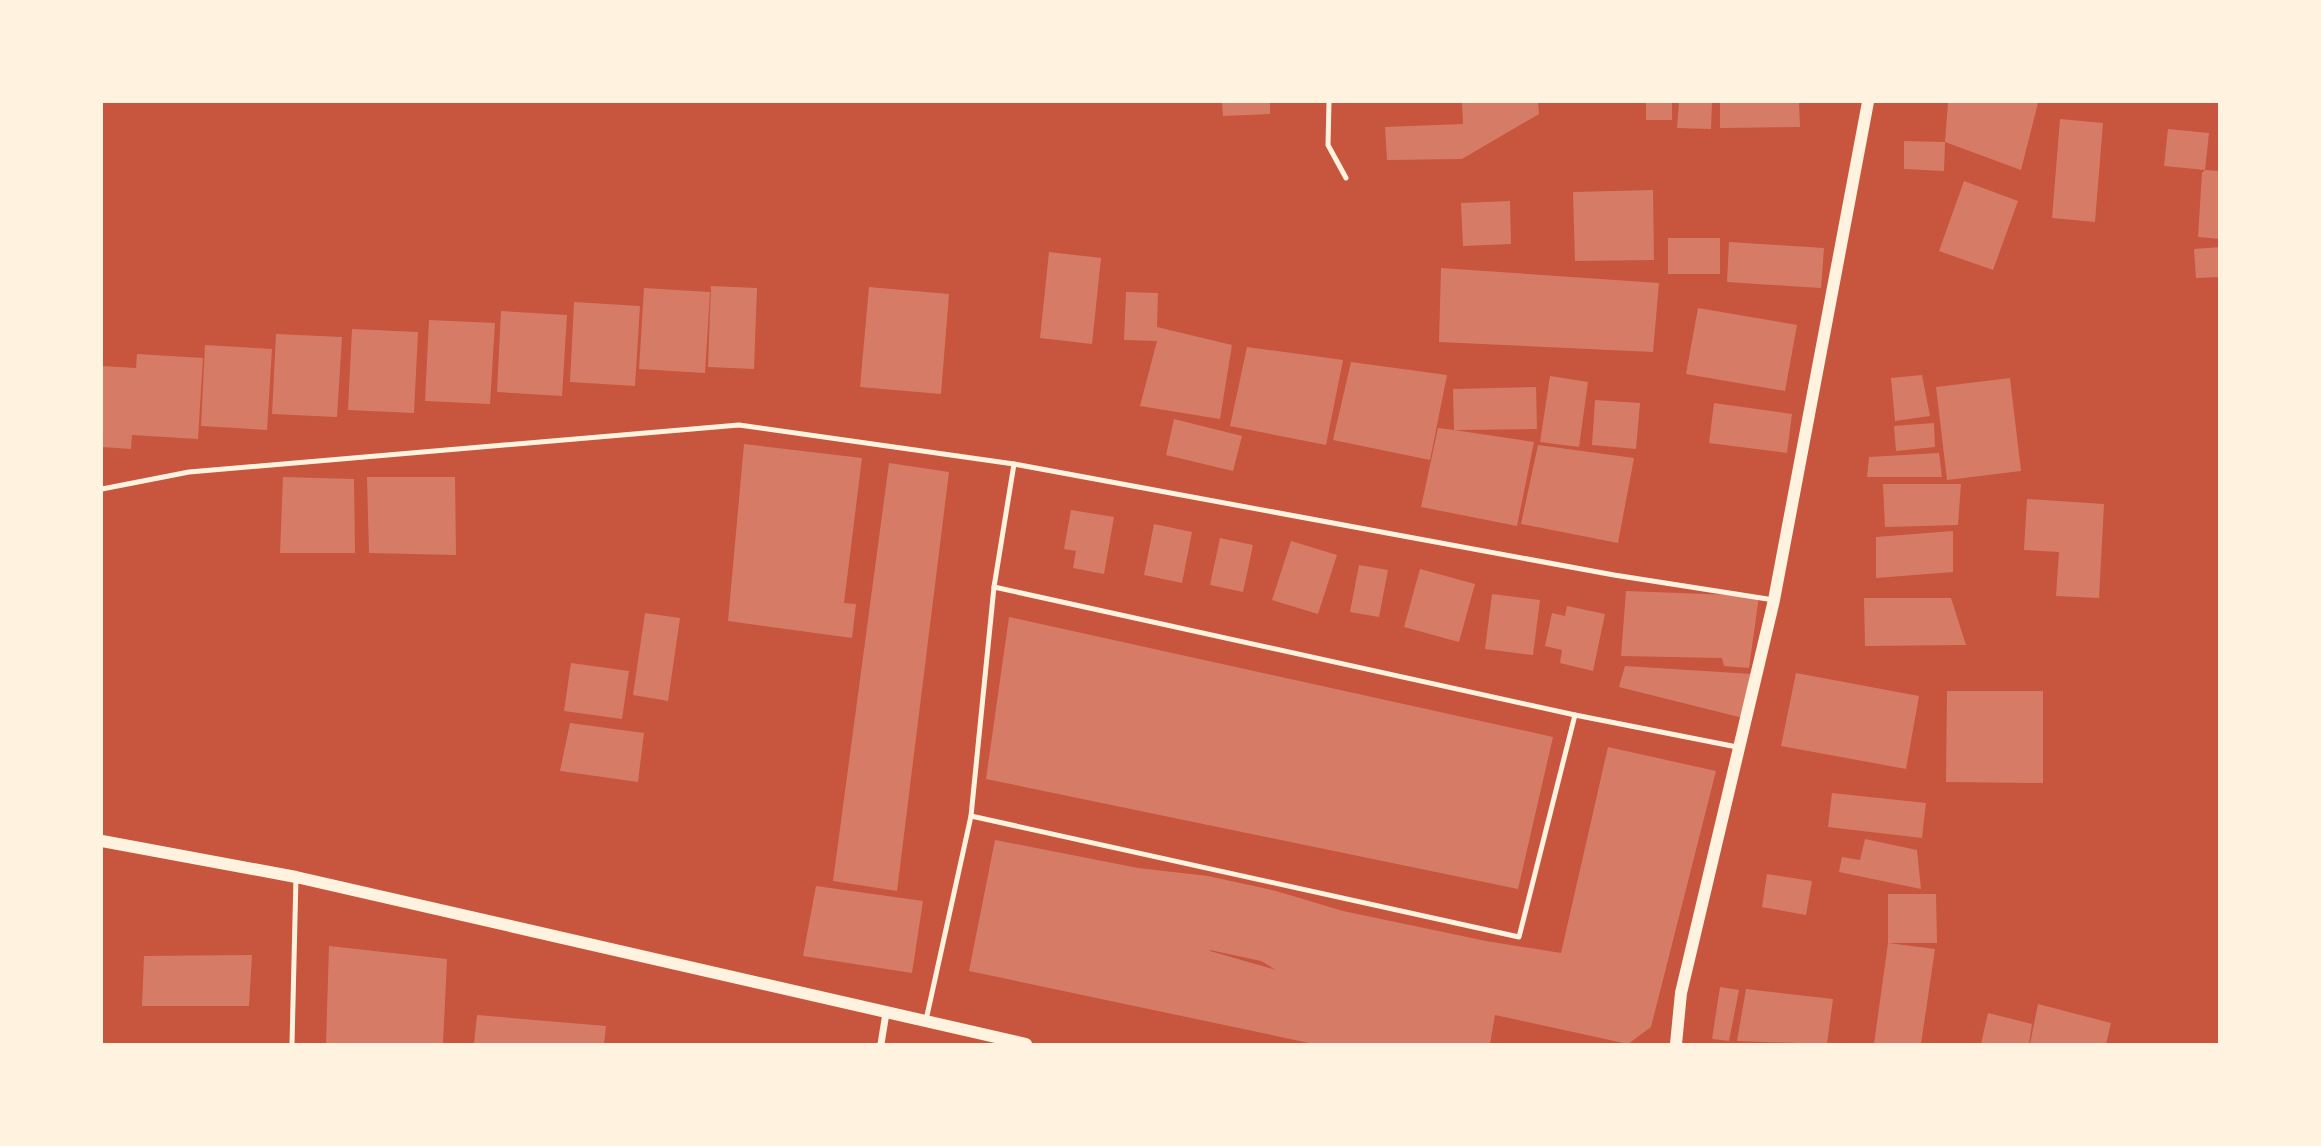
<svg xmlns="http://www.w3.org/2000/svg" width="2321" height="1146" viewBox="0 0 2321 1146" font-family="Merriweather,serif">
<style>
.building{fill:#d67c66;fill-rule:evenodd}
.lines{fill:none;stroke-linecap:round;stroke-linejoin:round}
.service{stroke:#fff3e0;stroke-width:5}
.minor{stroke:#fff3e0;stroke-width:7}
.tertiary{stroke:#fff3e0;stroke-width:12}
</style>
<rect width="100%" height="100%" fill="#c8553d"/>
<g class="building">
<polygon points="1222,102 1270,102 1270,114 1223,116"/>
<polygon points="1462,102 1538,102 1539,114 1462,159 1387,160 1385,127 1463,124"/>
<rect x="1646" y="102" width="26" height="18"/>
<polygon points="1679,102 1712,102 1711,129 1677,128"/>
<polygon points="1720,102 1799,102 1800,127 1720,128"/>
<polygon points="1948,102 2038,103 2021,170 1945,142"/>
<polygon points="2060,119 2103,123 2095,222 2052,218"/>
<polygon points="2168,129 2209,133 2205,170 2220,171 2220,239 2198,237 2202,173 2205,170 2164,166"/>
<polygon points="1904,141 1945,142 1944,171 1904,169"/>
<polygon points="1964,181 2018,201 1993,270 1939,251"/>
<polygon points="1653,190 1654,260 1575,261 1573,192"/>
<polygon points="1510,201 1511,244 1463,246 1461,203"/>
<rect x="1668" y="238" width="52" height="36"/>
<polygon points="1729,242 1824,248 1821,288 1727,282"/>
<polygon points="2220,247 2220,277 2196,278 2194,249"/>
<polygon points="1049,252 1101,258 1092,344 1040,338"/>
<polygon points="1441,268 1659,283 1653,352 1439,342"/>
<polygon points="711,286 757,288 754,369 708,367"/>
<polygon points="869,287 949,294 941,394 860,387"/>
<polygon points="644,288 710,292 705,373 639,369"/>
<polygon points="1126,292 1158,293 1157,327 1232,345 1220,419 1140,406 1157,341 1124,340"/>
<polygon points="574,302 640,306 635,386 570,382"/>
<polygon points="1698,308 1797,325 1785,391 1686,374"/>
<polygon points="501,311 567,315 562,396 497,392"/>
<polygon points="429,320 495,323 490,404 425,401"/>
<polygon points="352,329 418,332 414,413 348,410"/>
<polygon points="276,334 342,337 337,417 272,414"/>
<polygon points="205,345 272,349 267,430 201,426"/>
<polygon points="1247,347 1343,360 1326,445 1230,426"/>
<polygon points="137,354 203,358 198,439 132,435 131,449 102,447 102,366 136,368"/>
<polygon points="1351,362 1447,375 1430,460 1333,440"/>
<polygon points="1922,375 1930,416 1895,421 1891,378"/>
<polygon points="1550,376 1588,382 1579,447 1540,442"/>
<polygon points="2010,378 2021,471 1947,480 1936,387"/>
<polygon points="1536,387 1537,429 1454,430 1534,442 1517,526 1421,507 1438,428 1454,430 1453,389"/>
<polygon points="1595,400 1640,403 1636,449 1592,445"/>
<polygon points="1714,403 1792,414 1787,453 1709,443"/>
<polygon points="1174,419 1242,436 1233,471 1166,455"/>
<polygon points="1934,423 1935,447 1896,451 1894,426"/>
<polygon points="744,444 862,458 844,603 856,604 852,638 728,621"/>
<polygon points="1538,445 1634,458 1618,543 1521,524"/>
<polygon points="1939,453 1942,477 1867,477 1869,457"/>
<polygon points="889,463 949,472 897,891 833,881"/>
<polygon points="283,477 354,479 355,553 280,553"/>
<polygon points="367,477 455,477 456,555 369,553"/>
<polygon points="1883,484 1961,484 1958,525 1885,527"/>
<polygon points="2027,499 2104,504 2099,598 2056,596 2059,552 2024,550"/>
<polygon points="1071,510 1114,517 1104,574 1073,568 1076,551 1064,549"/>
<polygon points="1154,524 1192,532 1182,583 1144,575"/>
<polygon points="1953,531 1953,572 1876,578 1876,537"/>
<polygon points="1220,538 1253,545 1243,592 1210,585"/>
<polygon points="1291,541 1337,555 1318,614 1272,600"/>
<polygon points="1359,565 1388,570 1379,617 1350,612"/>
<polygon points="1420,569 1475,584 1459,642 1404,627"/>
<polygon points="1626,591 1759,596 1749,668 1724,666 1722,658 1621,656"/>
<polygon points="1492,594 1540,600 1533,655 1485,649"/>
<polygon points="1864,598 1951,598 1966,645 1865,646"/>
<polygon points="1567,606 1605,614 1593,671 1560,663 1562,650 1545,646 1552,613 1565,616"/>
<polygon points="645,613 680,618 668,701 633,695"/>
<polygon points="1009,617 1553,737 1518,889 986,779"/>
<polygon points="571,663 629,671 622,719 564,711"/>
<polygon points="1625,666 1752,674 1743,718 1619,687"/>
<polygon points="1796,673 1919,696 1906,769 1781,746"/>
<polygon points="1947,691 2043,691 2043,783 1946,782"/>
<polygon points="570,723 644,733 638,782 560,771"/>
<path d="M1608,747L1716,771L1651,1027L1628,1044L1495,1015L1490,1044H1314L969,971L995,840L1138,868L1208,876L1276,891L1343,911L1486,941L1561,953ZM1210,950L1261,961L1276,970L1210,951Z"/>
<polygon points="1832,793 1926,803 1922,838 1828,827"/>
<polygon points="1865,839 1917,850 1921,889 1839,872 1842,857 1860,860"/>
<polygon points="1767,874 1812,881 1806,915 1762,907"/>
<polygon points="816,886 923,901 912,973 803,956"/>
<polygon points="1888,894 1936,894 1937,943 1888,943"/>
<polygon points="1888,943 1935,949 1921,1044 1874,1044"/>
<polygon points="329,946 447,959 443,1044 326,1044"/>
<polygon points="252,955 249,1006 142,1006 144,956"/>
<polygon points="1720,987 1739,990 1729,1041 1712,1039"/>
<polygon points="1746,989 1833,999 1827,1044 1737,1041"/>
<polygon points="2038,1004 2111,1023 2106,1044 2030,1044"/>
<polygon points="1988,1013 2032,1024 2029,1044 1981,1044"/>
<polygon points="477,1015 606,1026 604,1044 474,1044"/>
</g>
<g class="lines">
<g class="service">
<polyline points="1329,102 1328,145 1346,178"/>
<polyline points="102,489 189,472 739,425 1014,464 1614,575 1774,600"/>
<polyline points="994,587 1575,715 1737,747"/>
<polyline points="971,816 1519,937 1575,715"/>
<polyline points="926,1020 971,816 994,587 1014,464"/>
<polyline points="292,1044 296,877"/>
</g>
<polyline class="minor" points="881,1044 886,1013"/>
<g class="tertiary">
<polyline points="102,841 296,877 1026,1044"/>
<polyline points="1676,1044 1681,993 1774,600 1868,102"/>
</g>
</g>
<rect width="2321" height="1146" fill="none" stroke="#fff3e0" stroke-width="206"/>
</svg>
